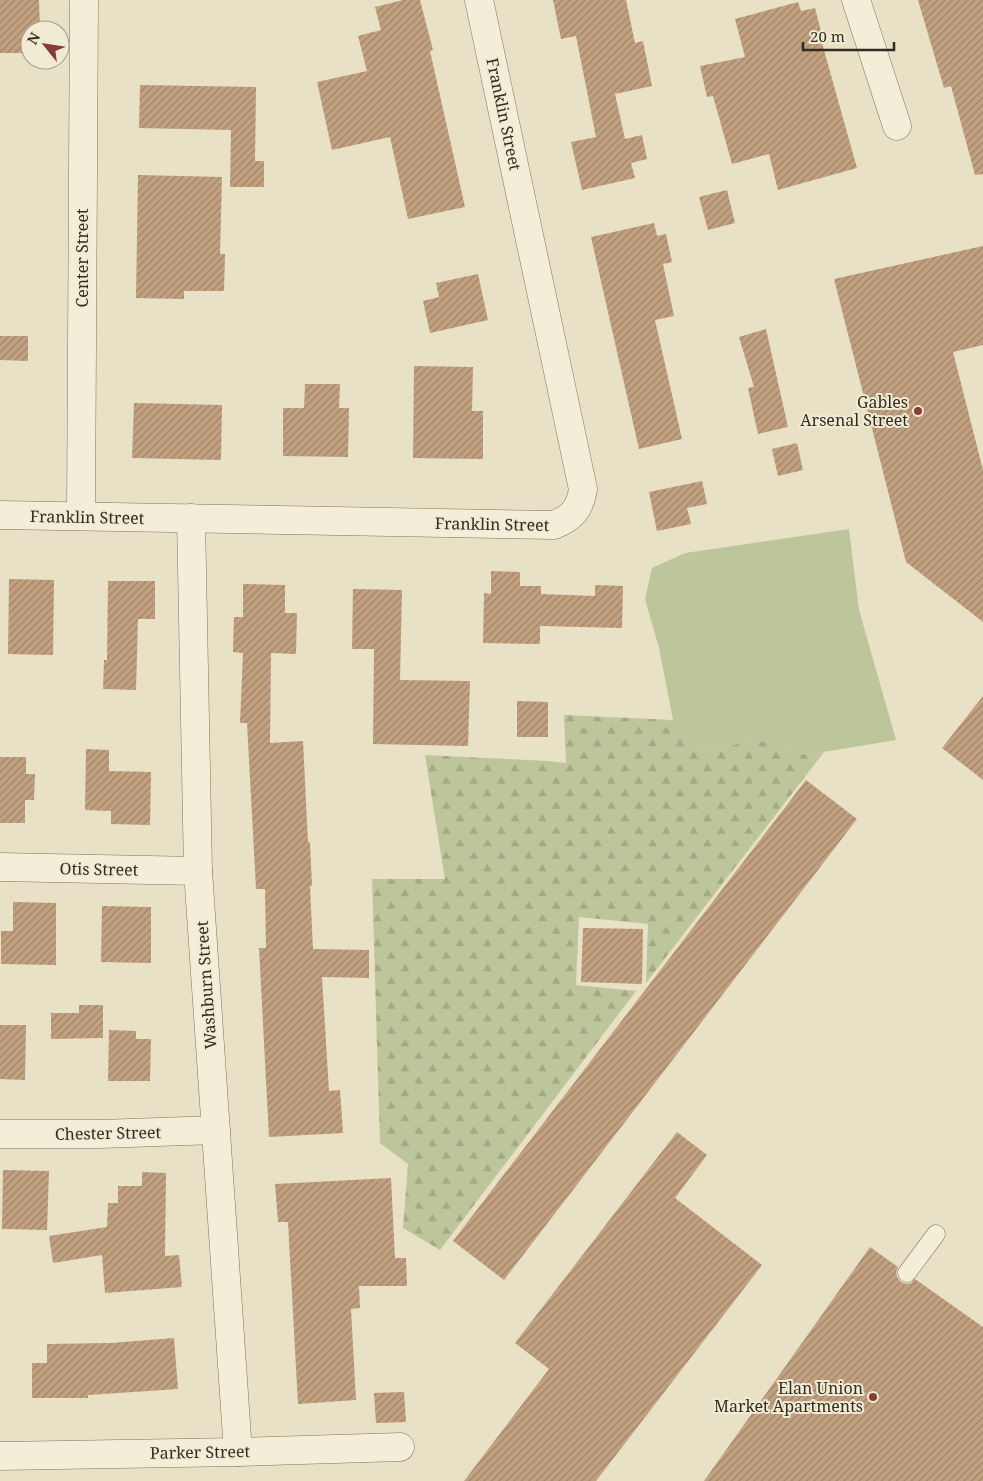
<svg xmlns="http://www.w3.org/2000/svg" width="983" height="1481" viewBox="0 0 983 1481" font-family="'Noto Serif',serif">
<style>
.green{fill:#bdc59b}
.forest{fill:url(#forest-firs)}
.building{fill:url(#building-hatch)}
.lines{fill:none;stroke-linecap:round;stroke-linejoin:round}
.lane-casing{stroke:#81735e;stroke-width:19}
.street-casing{stroke:#81735e;stroke-width:29}
.lane{stroke:#f4eed8;stroke-width:18}
.street{stroke:#f4eed8;stroke-width:28}
.poi-dot{fill:#893b35;stroke:#f1ebd4;stroke-width:2}
.labels{text-anchor:middle;stroke-width:4;stroke-linejoin:round;paint-order:stroke}
.street-label{font-size:16px;fill:#332b20;stroke:#f1ebd4}
.poi-label{font-size:16px;fill:#332b20;stroke:#f1ebd4;text-anchor:end}
</style>
<defs>
<pattern id="forest-firs" width="22" height="20" patternUnits="userSpaceOnUse" patternTransform="scale(1.25)"><rect width="22" height="20" fill="#bdc59b"/><path d="M5 1l3.5 6h-7zM16 11l3.5 6h-7z" fill="#a3a985"/></pattern>
<pattern id="building-hatch" width="6" height="6" patternUnits="userSpaceOnUse" patternTransform="scale(1.25)"><rect width="6" height="6" fill="#c2a180"/><path d="M-1 1l2-2M0 6l6-6M5 7l2-2" fill="none" stroke="#9e8368"/></pattern>
</defs>
<rect width="100%" height="100%" fill="#e8e1c5"/>
<polygon class="green" points="849,529 859,610 896,740 805,755 772,742 752,741 715,749 685,746 673,720 659,648 645,599 652,568 685,553"/>
<polygon class="forest" points="564,715 673,720 686,746 715,749 752,741 772,742 805,755 824,752 646,983 648,924 579,917 576,985 636,991 440,1250 403,1228 408,1164 380,1143 372,879 445,879 425,755 547,761 566,763"/>
<g class="building">
<polygon points="0,0 39,0 40,30 30,30 30,53 0,53"/>
<polygon points="403,0 420,0 433,50 430,51 465,207 408,219 390,137 332,150 317,82 367,71 358,36 381,30 375,7"/>
<polygon points="553,0 626,0 635,43 643,41 652,86 615,94 625,139 642,135 647,159 631,163 635,178 582,190 571,142 596,137 576,36 561,39"/>
<polygon points="918,0 983,0 983,174 975,175 951,86 944,88"/>
<polygon points="798,2 801,11 815,8 822,35 820,36 857,168 778,190 769,154 732,164 713,96 707,97 700,66 745,57 735,19"/>
<polygon points="140,85 256,87 255,161 264,161 264,187 230,187 231,130 139,128"/>
<polygon points="138,175 222,177 220,254 225,254 224,291 184,291 184,299 136,298"/>
<polygon points="727,190 735,223 708,230 699,197"/>
<polygon points="654,223 657,236 666,234 672,262 663,264 674,316 655,320 682,439 639,449 591,237"/>
<polygon points="983,246 983,345 953,352 983,470 983,622 906,562 834,279"/>
<polygon points="478,274 488,320 430,333 423,301 439,297 436,283"/>
<polygon points="766,329 788,427 758,434 748,388 754,387 739,337"/>
<polygon points="0,336 28,336 28,361 0,360"/>
<polygon points="414,366 473,367 472,411 483,411 483,459 413,458"/>
<polygon points="305,384 340,384 339,408 349,408 348,457 283,456 283,408 304,408"/>
<polygon points="134,403 222,405 221,460 132,458"/>
<polygon points="797,443 803,470 778,476 772,449"/>
<polygon points="702,481 707,504 687,508 691,524 657,531 649,492"/>
<polygon points="491,571 520,572 520,586 541,586 541,594 595,596 595,585 623,586 622,628 540,626 540,644 483,643 484,593 491,594"/>
<polygon points="9,579 54,580 53,655 8,654"/>
<polygon points="108,581 155,581 155,619 138,619 136,690 103,689 104,660 107,660"/>
<polygon points="243,584 285,585 285,613 297,613 296,654 271,653 270,743 303,741 308,842 310,842 312,886 310,886 313,949 369,950 369,978 322,977 329,1091 340,1090 343,1133 269,1137 259,948 266,948 265,889 256,889 247,723 240,723 243,653 233,652 234,617 243,617"/>
<polygon points="353,589 402,590 400,680 470,681 468,746 373,744 374,649 352,649"/>
<polygon points="983,696 983,780 942,748"/>
<polygon points="517,701 548,702 548,737 517,737"/>
<polygon points="86,749 109,750 109,771 151,772 150,825 111,824 111,811 85,810"/>
<polygon points="0,757 26,757 26,774 35,774 34,800 25,800 25,823 0,823"/>
<polygon points="806,780 857,819 504,1280 453,1241"/>
<polygon points="13,902 56,903 56,965 1,964 1,931 13,931"/>
<polygon points="102,906 151,907 151,963 101,962"/>
<polygon points="583,928 643,929 642,984 581,982"/>
<polygon points="79,1005 103,1005 103,1038 51,1039 51,1013 79,1013"/>
<polygon points="0,1025 26,1025 25,1080 0,1079"/>
<polygon points="109,1030 136,1031 136,1039 151,1039 150,1081 108,1081"/>
<polygon points="677,1132 707,1155 675,1198 762,1265 596,1481 464,1481 549,1369 515,1343"/>
<polygon points="3,1170 49,1171 47,1230 2,1229"/>
<polygon points="142,1172 166,1173 165,1256 179,1255 182,1287 105,1293 102,1255 53,1263 49,1236 107,1227 108,1203 118,1203 118,1186 142,1186"/>
<polygon points="391,1178 395,1258 406,1258 407,1286 359,1286 360,1308 351,1309 356,1400 298,1404 288,1222 278,1222 275,1184"/>
<polygon points="870,1247 898,1267 896,1272 897,1277 901,1282 906,1284 911,1283 915,1279 983,1327 983,1481 704,1481"/>
<polygon points="174,1338 178,1389 88,1395 88,1398 32,1398 32,1363 47,1363 47,1344 111,1343"/>
<polygon points="404,1392 406,1422 376,1423 374,1393"/>
</g>
<g class="lines">
<g class="lane-casing">
<polyline id="lane" points="907,1273 936,1234"/>
</g>
<g class="street-casing">
<g id="street">
<polyline points="856,0 897,126"/>
<path d="M0,515L554,525C572,518 580,509 583,489L479,0"/>
<polyline points="81,516 84,0"/>
<polyline points="191,518 198,871 238,1452"/>
<polyline points="0,867 198,871"/>
<polyline points="0,1134 101,1134 216,1130"/>
<polyline points="0,1456 238,1452 400,1447"/>
</g>
</g>
<use href="#lane" class="lane"/>
<use href="#street" class="street"/>
</g>
<g class="poi-dot">
<circle cx="918" cy="411" r="5"/>
<circle cx="873" cy="1397" r="5"/>
</g>
<g class="labels">
<g class="street-label">
<text transform="translate(504 114) rotate(78)" y="6">Franklin Street</text>
<text transform="translate(82 258) rotate(-90)" y="6">Center Street</text>
<text transform="translate(87 517) rotate(1)" y="6">Franklin Street</text>
<text transform="translate(492 524) rotate(1)" y="6">Franklin Street</text>
<text transform="translate(99 869) rotate(1)" y="6">Otis Street</text>
<text transform="translate(206 985) rotate(-94)" y="6">Washburn Street</text>
<text transform="translate(108 1133) rotate(-1)" y="6">Chester Street</text>
<text transform="translate(200 1452) rotate(-1)" y="6">Parker Street</text>
</g>
<g class="poi-label">
<text x="908" y="408">Gables<tspan x="908" dy="18">Arsenal Street</tspan></text>
<text x="863" y="1394">Elan Union<tspan x="863" dy="18">Market Apartments</tspan></text>
</g>
</g>
<g transform="translate(45 45) rotate(300)"><circle r="24" fill="#f1ebd4" stroke="#a59e8c"/>
<path d="M0-4L9 19L0 12L-9 19Z" fill="#893b35"/>
<text y="-8" font-size="14" font-weight="bold" text-anchor="middle" fill="#332b20">N</text>
</g>
<path d="M803 42v8h91v-8" fill="none" stroke="#332b20" stroke-width="2.5"/>
<text x="810" y="42" font-size="15" fill="#332b20" stroke="#f1ebd4" stroke-width="4" paint-order="stroke">20 m</text>
</svg>
